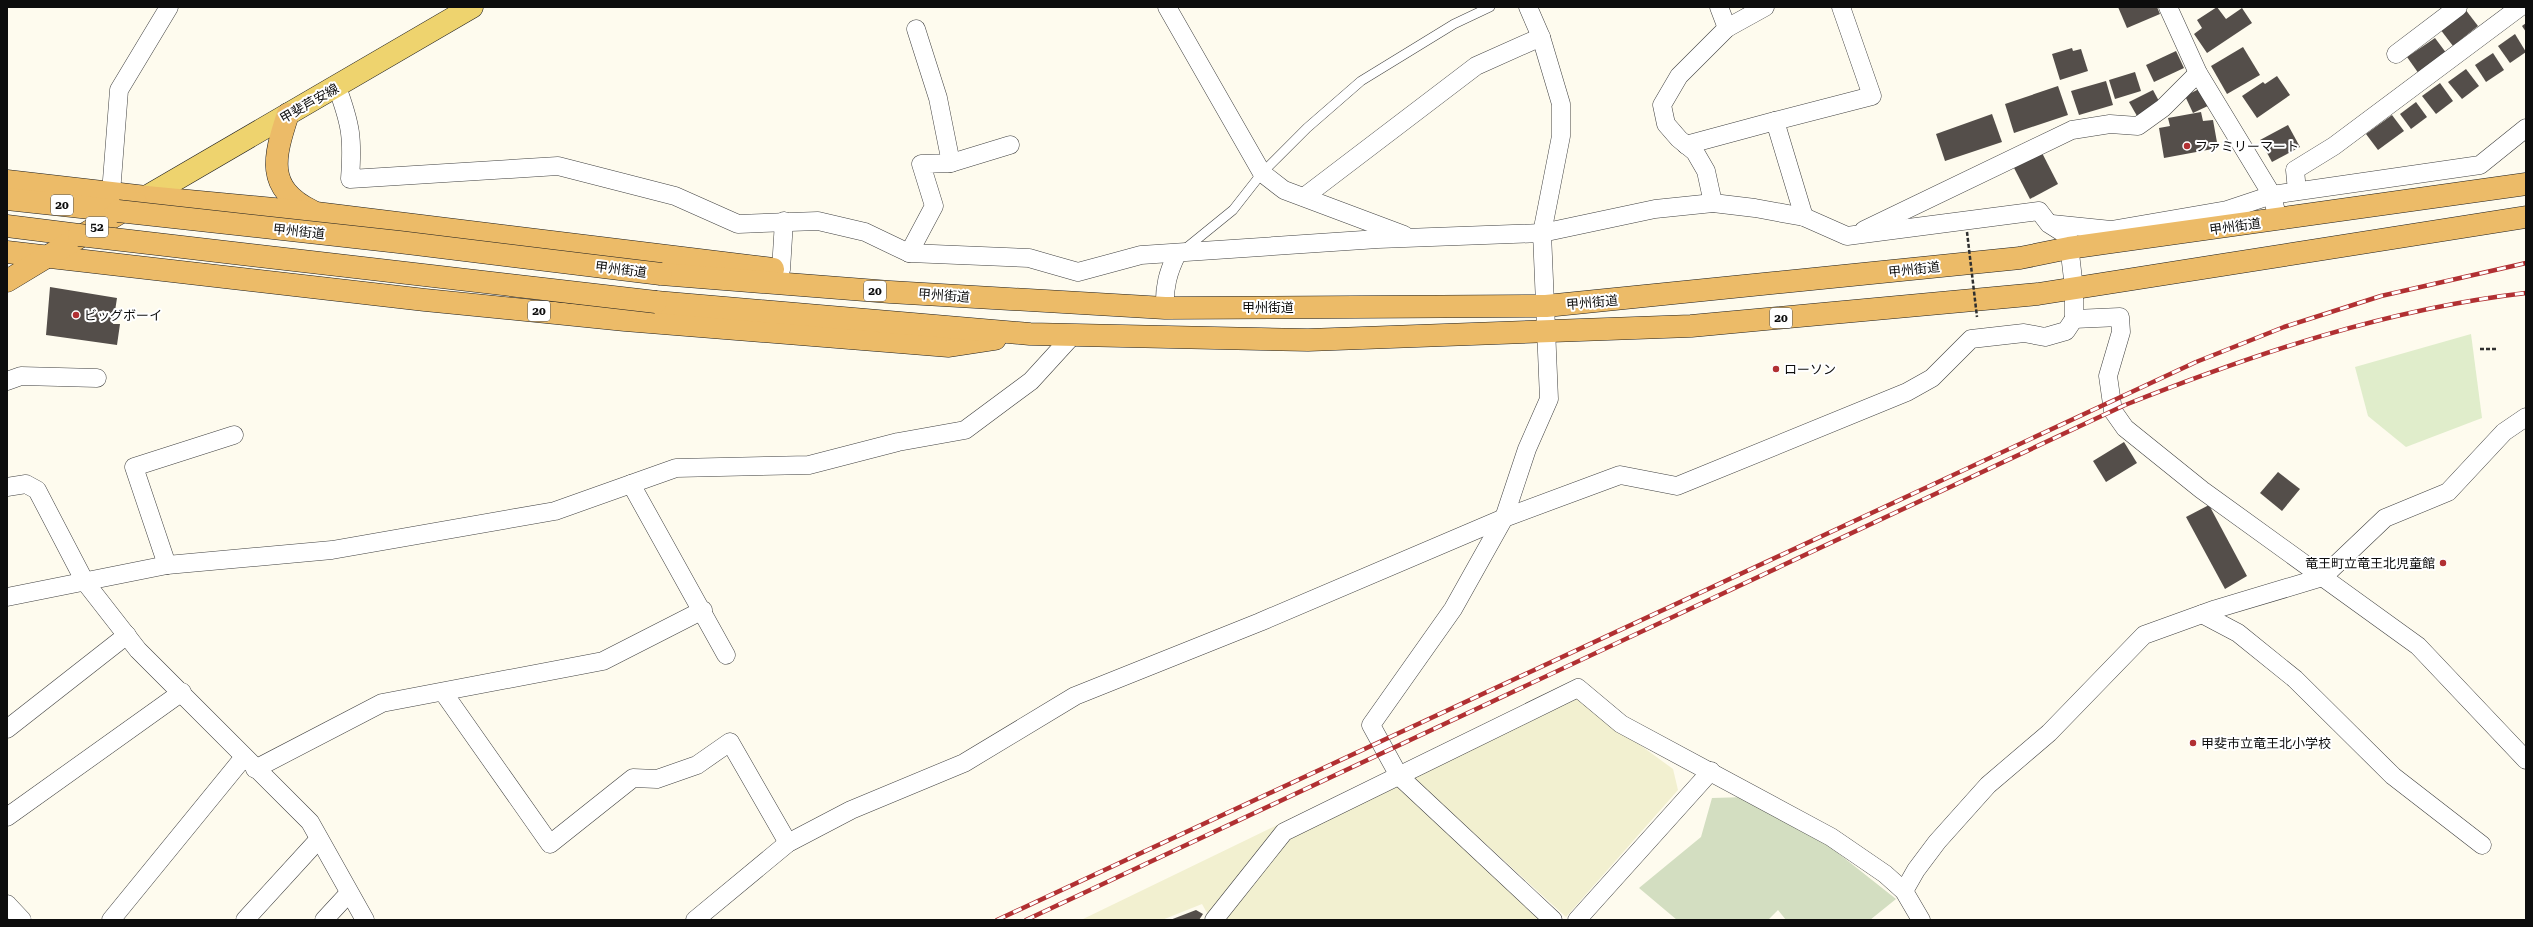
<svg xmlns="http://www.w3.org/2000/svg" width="2533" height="927" viewBox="0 0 2533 927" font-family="'Roboto Serif','Noto Sans JP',serif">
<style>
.farmland{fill:#f2f0d0}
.cemetery{fill:#d3dec1}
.pitch{fill:#e0edcb}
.building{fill:#544e4a}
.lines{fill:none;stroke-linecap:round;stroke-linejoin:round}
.service-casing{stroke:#404040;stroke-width:10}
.minor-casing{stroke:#404040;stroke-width:19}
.primary-casing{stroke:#1e1e1e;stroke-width:23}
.trunk-casing{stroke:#1e1e1e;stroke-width:23}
.path{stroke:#2f2f2f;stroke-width:2.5;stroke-dasharray:4 2;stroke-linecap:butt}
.service{stroke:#fff;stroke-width:9}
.minor{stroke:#fff;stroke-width:18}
.primary{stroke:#eed36e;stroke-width:22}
.trunk{stroke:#ecbb68;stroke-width:22}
.rail-casing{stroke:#b13032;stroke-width:4.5}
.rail{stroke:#fff;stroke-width:3;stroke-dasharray:9;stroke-linecap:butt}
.trunk-bridge-casing{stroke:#1e1e1e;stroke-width:23;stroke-linecap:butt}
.path-bridge{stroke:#2f2f2f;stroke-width:2.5;stroke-dasharray:4 2;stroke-linecap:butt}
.trunk-bridge{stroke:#ecbb68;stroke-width:22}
.poi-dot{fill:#b13032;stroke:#fff;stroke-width:1.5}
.labels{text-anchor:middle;stroke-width:4;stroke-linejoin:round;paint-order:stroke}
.shield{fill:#fff;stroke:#565656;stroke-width:1}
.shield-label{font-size:12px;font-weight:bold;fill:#0d0d0d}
.street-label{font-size:13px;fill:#0d0d0d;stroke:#fff}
.poi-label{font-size:13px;fill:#0d0d0d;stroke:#fff;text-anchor:start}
</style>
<rect width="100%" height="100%" fill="#fefbee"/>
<g class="farmland">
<polygon points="1577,699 1673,769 1678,790 1566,917 1410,775"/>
<polygon points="1387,772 1545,920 1211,920 1202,904 1162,920 1081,920"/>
</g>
<polygon class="cemetery" points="1747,797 1824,842 1896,899 1870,920 1786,920 1778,910 1768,920 1677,920 1639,888 1701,837 1712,798"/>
<polygon class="pitch" points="2471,334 2482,418 2406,447 2368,416 2355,367"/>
<g class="building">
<polygon points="2118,7 2157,7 2160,14 2127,28"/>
<polygon points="2217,7 2226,19 2242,8 2252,23 2207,53 2194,34 2202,28 2197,20"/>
<polygon points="2465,9 2478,26 2453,46 2440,29"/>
<polygon points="2526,23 2526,32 2522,26"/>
<polygon points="2515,34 2526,52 2510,63 2498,46"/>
<polygon points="2435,38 2447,54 2419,74 2407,57"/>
<polygon points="2243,47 2260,75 2227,94 2211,66"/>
<polygon points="2072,48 2073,51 2081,49 2088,71 2060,80 2052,54"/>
<polygon points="2176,51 2184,68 2154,82 2146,65"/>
<polygon points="2493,53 2504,70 2486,82 2475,65"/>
<polygon points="2466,69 2479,86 2462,99 2448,82"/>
<polygon points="2135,72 2141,91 2115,99 2109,80"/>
<polygon points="2277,76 2290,95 2257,118 2242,96 2263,82 2265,84"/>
<polygon points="2106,81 2113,105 2079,115 2071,91"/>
<polygon points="2440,83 2453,101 2436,114 2422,96"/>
<polygon points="2058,86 2068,115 2014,133 2005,104"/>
<polygon points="2203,87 2212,104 2193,113 2185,96"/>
<polygon points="2153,90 2160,103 2137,116 2129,102"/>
<polygon points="2416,102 2427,117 2411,129 2400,114"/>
<polygon points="2201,112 2203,121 2213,120 2218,148 2164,158 2159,128 2170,126 2168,118"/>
<polygon points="1992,114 2002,142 1945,161 1936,134"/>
<polygon points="2392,115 2404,131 2378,150 2366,134"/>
<polygon points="2288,125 2300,147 2272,162 2260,140"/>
<polygon points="2040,149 2058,184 2030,199 2012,164"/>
<polygon points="50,287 117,298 113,324 120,324 117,345 46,335"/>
<polygon points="2124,442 2137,463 2106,482 2093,461"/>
<polygon points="2278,472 2300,489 2282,511 2260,493"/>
<polygon points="2209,505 2247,576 2225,589 2186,517"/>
<polygon points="1196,910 1203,914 1199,920 1170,920"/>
</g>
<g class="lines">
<g class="service-casing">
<polyline id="service" points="1185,249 1233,210 1262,173 1307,128 1361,81 1454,24 1490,7"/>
</g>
<g class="minor-casing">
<g id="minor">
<polyline points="1167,7 1262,173 1284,190 1404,235"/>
<polyline points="1528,7 1541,37 1561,104 1561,136 1542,233 1549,399 1527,449 1504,518 1453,609 1371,725 1399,776 1553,920"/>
<polyline points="1719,7 1727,28"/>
<polyline points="2168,7 2198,73 2272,195 2278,220"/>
<polyline points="2396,54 2458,7"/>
<path d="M337,87C351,125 353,138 350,179L558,166L675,196L738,224L818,221L865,232L909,253L1029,258L1078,272L1141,255L1378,239L1542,233L1655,209L1713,203L1755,208L1804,217L1847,236L2039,211L2049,224L2068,236L2074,288V319L2120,317L2121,332L2108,376L2113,411L2125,428L2202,490L2418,646L2526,760"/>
<polyline points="1686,145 1775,121"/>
<polyline points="951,163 1010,145"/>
<polyline points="2297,191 2295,170 2334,146 2520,7"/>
<polyline points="111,193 119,90 169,7"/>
<polyline points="1304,197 1476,66 1541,37"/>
<polyline points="1713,203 1706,171 1695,152 1679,139 1666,124 1662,105 1679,76 1727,28 1765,7"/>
<polyline points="1804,217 1775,121 1872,96 1841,7"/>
<polyline points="2052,224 2111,230 2227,210 2272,195 2480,165 2526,128"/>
<polyline points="1864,230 2072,130 2110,124 2138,126 2163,108 2198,73"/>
<polyline points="909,253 934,206 921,164 951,163 938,98 916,29"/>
<polyline points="781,270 784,221"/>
<path d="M1165,308C1164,287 1168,272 1177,254"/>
<polyline points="7,381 21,376 97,378"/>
<polyline points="631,484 726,655"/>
<polyline points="7,487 26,484 37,490 85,582 138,650 310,822 365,920"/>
<polyline points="167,565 134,467 234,435"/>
<polyline points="7,597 167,565 332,550 555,511 676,468 809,465 898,442 965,430 1031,381 1073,335"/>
<polyline points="2202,614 2238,633 2295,679 2393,776 2482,845"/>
<polyline points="443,692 550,844 633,778 657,779 697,765 730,742 788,843"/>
<polyline points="7,729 127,635"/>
<polyline points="255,769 382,703 603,661 703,610"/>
<polyline points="7,817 182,692"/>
<polyline points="1904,891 1916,870 1937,842 1988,785 2049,733 2144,635 2216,609 2323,577 2385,518 2448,492 2504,432 2526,417"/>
<polyline points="7,904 22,920"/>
<polyline points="111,920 244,757"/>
<polyline points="245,920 319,839"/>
<polyline points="324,920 349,893"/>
<polyline points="695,920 788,843 851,810 964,763 1075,696 1260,622 1504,518 1620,475 1677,486 1907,392 1932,378 1971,339 2024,333 2045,337 2066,331 2074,319"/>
<polyline points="1214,920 1284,832 1578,688 1621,724 1831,837 1885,874 1904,891 1921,920"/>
<polyline points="1577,920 1711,771"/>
</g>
</g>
<g class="primary-casing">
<polyline id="primary" points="146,197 472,7"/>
</g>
<g class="trunk-casing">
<g id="trunk">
<path d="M288,114C274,157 265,188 312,211"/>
<polyline points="7,181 146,197 316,213 773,269"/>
<polyline points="7,199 118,211"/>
<polyline points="7,226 79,235"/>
<polyline points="7,252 425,300 625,320 949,346 995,339"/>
<polyline points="661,274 890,292 1165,308 1546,306 2020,258 2069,248 2526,184"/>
<polyline points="7,281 136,203"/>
<polyline points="656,302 1030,334 1308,340 1691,326 2038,294 2526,217"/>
</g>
</g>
<polyline class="path" points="2480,349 2496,349"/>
<use href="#service" class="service"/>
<use href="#minor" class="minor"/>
<use href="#primary" class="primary"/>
<use href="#trunk" class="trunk"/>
<g class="rail-casing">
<g id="rail">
<polyline points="997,920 2196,362 2284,327 2381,296 2526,263"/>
<path d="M1026,920L2125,405C2254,354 2387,309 2526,293"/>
</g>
</g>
<use href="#rail" class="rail"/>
<g class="trunk-bridge-casing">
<g id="trunk-bridge">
<polyline points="118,211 399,242 661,274"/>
<polyline points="79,235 656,302"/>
</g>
</g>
<polyline class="path-bridge" points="1967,232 1977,317"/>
<use href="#trunk-bridge" class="trunk-bridge"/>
</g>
<g class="poi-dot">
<circle cx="2187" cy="146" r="4"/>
<circle cx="76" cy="315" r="4"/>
<circle cx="1776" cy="369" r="4"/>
<circle cx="2443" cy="563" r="4"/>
<circle cx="2193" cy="743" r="4"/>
</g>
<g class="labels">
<g class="shield">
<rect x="51" y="195" width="22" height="20" rx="3"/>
<rect x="86" y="217" width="22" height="20" rx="3"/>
<rect x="864" y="281" width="22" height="20" rx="3"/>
<rect x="528" y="301" width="22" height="20" rx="3"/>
<rect x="1770" y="308" width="22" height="20" rx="3"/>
</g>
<g class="shield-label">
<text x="62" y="209">20</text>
<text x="97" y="231">52</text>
<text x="875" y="295">20</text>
<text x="539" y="315">20</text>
<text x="1781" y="322">20</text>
</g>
<g class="street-label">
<text transform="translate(309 103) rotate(-30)" y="5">甲斐芦安線</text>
<text transform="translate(2235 226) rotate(-8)" y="5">甲州街道</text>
<text transform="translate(299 231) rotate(6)" y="5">甲州街道</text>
<text transform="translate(621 269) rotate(7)" y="5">甲州街道</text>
<text transform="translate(1914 269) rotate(-6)" y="5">甲州街道</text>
<text transform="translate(944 295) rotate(4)" y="5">甲州街道</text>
<text transform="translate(1592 302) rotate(-5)" y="5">甲州街道</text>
<text x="1268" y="312">甲州街道</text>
</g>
<g class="poi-label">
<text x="2195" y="151">ファミリーマート</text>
<text x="84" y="320">ビッグボーイ</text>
<text x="1784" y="374">ローソン</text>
<text x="2435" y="568" text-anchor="end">竜王町立竜王北児童館</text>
<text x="2201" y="748">甲斐市立竜王北小学校</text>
</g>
</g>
<rect width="2533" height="927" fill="none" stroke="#0d0d0d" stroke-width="16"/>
</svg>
